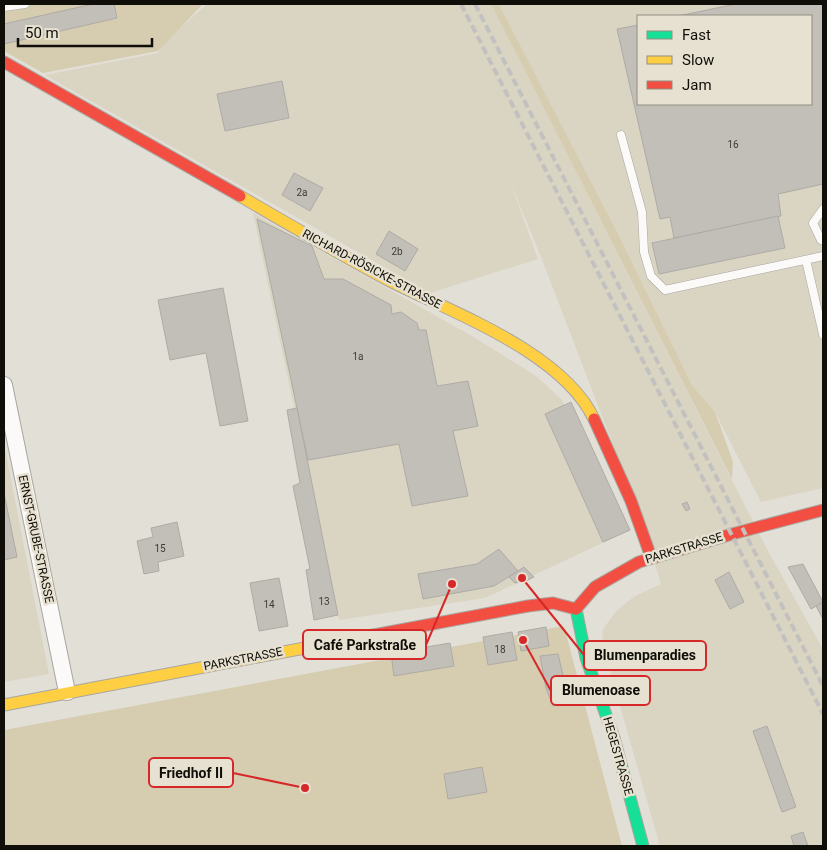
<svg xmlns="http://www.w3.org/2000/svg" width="827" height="850" viewBox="0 0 827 850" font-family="Roboto,sans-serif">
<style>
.built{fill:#dad4c3;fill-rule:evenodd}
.green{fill:#d6ccb0}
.building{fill:#c2bfb8;stroke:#aeaba5}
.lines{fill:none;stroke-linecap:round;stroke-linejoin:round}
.lane-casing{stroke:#a9a6a0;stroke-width:9}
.street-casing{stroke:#a9a6a0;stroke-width:18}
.fast-casing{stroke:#a9a6a0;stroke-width:13}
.slow-casing{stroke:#a9a6a0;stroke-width:13}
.jam-casing{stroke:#a9a6a0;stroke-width:13}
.lane{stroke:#fbfaf9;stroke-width:8}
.street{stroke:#fbfaf9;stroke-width:16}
.fast{stroke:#16e098;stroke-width:11}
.slow{stroke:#ffcf43;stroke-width:11}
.jam{stroke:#f24e42;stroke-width:11}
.rail{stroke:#c2c1bf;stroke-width:4;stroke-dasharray:8 4;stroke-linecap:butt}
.labels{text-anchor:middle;stroke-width:5;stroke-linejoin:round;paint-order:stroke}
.number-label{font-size:10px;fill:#3c3a34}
.street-label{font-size:12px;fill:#100e08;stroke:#e7e1d1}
.leader{fill:none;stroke:#d62828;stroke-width:2}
.callout-dot{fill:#d62828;stroke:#e7e1d1;stroke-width:2}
.callout{fill:#e7e1d1;stroke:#d62828;stroke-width:2}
.callout-label{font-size:14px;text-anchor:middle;font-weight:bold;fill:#100e08}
</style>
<rect width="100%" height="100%" fill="#e2dfd6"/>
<g class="built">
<polygon points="207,4 491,4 769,553 823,649 823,846 660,846 602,643 603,629 617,610 635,596 661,584 640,515 541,257 510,182 538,259 430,293 45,75 158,53 168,39"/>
<path d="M500,4H823V488L761,502L715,412L692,385L619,236L519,45L498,5ZM638,16H811V104H638Z"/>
<polygon points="253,213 472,336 536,376 562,400 630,530 485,598 339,620"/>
<polygon points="4,444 49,674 4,682"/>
</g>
<g class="green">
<polygon points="4,4 203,4 158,51 43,73 4,51"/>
<polygon points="491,4 500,4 499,5 619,236 692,385 715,412 733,462 732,479"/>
<polygon points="564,626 622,846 4,846 4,730"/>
</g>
<g class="building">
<polygon points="93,4 114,4 117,18 4,44 4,24"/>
<polygon points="736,4 823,4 823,184 778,194 781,216 674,238 670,217 660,219 617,29 638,25 638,104 811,104 811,16 678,16"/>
<polygon points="282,81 289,118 225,131 217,94"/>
<polygon points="294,173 323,188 310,211 282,195"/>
<polygon points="778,216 785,248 659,274 652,243"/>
<polygon points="257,219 312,246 324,279 343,279 391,305 392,314 401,312 417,323 419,330 426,330 437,386 468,381 478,426 453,431 468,496 412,506 399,444 308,460"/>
<polygon points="389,231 418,249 405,271 376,254"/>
<polygon points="223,288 248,421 220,426 206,353 170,360 158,300"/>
<polygon points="571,402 630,530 603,542 545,414"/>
<polygon points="297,408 338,615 314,620 306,570 310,569 293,486 300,483 287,410"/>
<polygon points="4,493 17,557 4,560"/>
<polygon points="687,502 690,509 686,511 682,504"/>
<polygon points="177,522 184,556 158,562 159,571 144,574 137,541 153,537 151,528"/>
<polygon points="499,549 518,571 494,586 423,599 418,574 477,564"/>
<polygon points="803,564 823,602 811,609 788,567"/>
<polygon points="524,567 534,577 526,581 515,583 509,577"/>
<polygon points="729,572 744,602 730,609 715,580"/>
<polygon points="279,578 288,626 259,631 250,583"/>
<polygon points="823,602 823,619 816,606"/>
<polygon points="546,627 549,646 521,651 518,632"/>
<polygon points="512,632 517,660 488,665 483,637"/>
<polygon points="450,643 454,666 394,676 391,653"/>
<polygon points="558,654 569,701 553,706 546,688 540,656"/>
<polygon points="767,726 796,807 782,812 753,731"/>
<polygon points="482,767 487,792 448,799 444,774"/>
<polygon points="803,832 808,846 794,846 791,836"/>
</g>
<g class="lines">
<g class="lane-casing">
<g id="lane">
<polyline points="4,7 25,4"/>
<polyline points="621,135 642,212 644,252 651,276 665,290 823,256"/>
<polyline points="823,209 813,223 821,240 823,241"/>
<polyline points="806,260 823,334"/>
</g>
</g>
<g class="street-casing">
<polyline id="street" points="4,385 67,692"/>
</g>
<g class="fast-casing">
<polyline id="fast" points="576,609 586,658 614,738 643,846"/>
</g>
<g class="slow-casing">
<g id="slow">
<path d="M240,196C288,224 336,252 386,279C450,312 562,351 594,419"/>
<polyline points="4,705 347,640"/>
</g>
</g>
<g class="jam-casing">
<g id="jam">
<polyline points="4,62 240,196"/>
<polyline points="594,419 631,501 651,557"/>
<polyline points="576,609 595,587 639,562 732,534 823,510"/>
<polyline points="347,640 528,606 553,603 576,609"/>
</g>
</g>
<use href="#lane" class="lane"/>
<use href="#street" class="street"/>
<use href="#fast" class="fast"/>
<use href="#slow" class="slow"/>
<use href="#jam" class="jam"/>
<g class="rail">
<polyline points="461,4 823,714"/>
<polyline points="475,4 823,686"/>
</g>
</g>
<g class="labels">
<g class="number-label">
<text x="733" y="148">16</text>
<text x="302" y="196">2a</text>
<text x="397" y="255">2b</text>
<text x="358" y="360">1a</text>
<text x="160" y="552">15</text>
<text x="324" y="605">13</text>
<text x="269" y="608">14</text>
<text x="500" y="653">18</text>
</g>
<g class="street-label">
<text transform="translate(372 269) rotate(28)" y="4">RICHARD-RÖSICKE-STRASSE</text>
<text transform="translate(36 539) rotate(78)" y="4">ERNST-GRUBE-STRASSE</text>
<text transform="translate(684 548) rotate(-17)" y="4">PARKSTRASSE</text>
<text transform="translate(243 659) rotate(-11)" y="4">PARKSTRASSE</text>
<text transform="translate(618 756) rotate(74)" y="4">HEGESTRASSE</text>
</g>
</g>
<path class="leader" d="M452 584L426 645M522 578L584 655M523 640L551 691M305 788L233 773"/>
<g class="callout-dot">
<circle cx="452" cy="584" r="5"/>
<circle cx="522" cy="578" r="5"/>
<circle cx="523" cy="640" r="5"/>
<circle cx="305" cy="788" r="5"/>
</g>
<g class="callout">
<rect x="303" y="630" width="123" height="29" rx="5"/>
<rect x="584" y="641" width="122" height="29" rx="5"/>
<rect x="551" y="676" width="99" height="29" rx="5"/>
<rect x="149" y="758" width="84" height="29" rx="5"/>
</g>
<g class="callout-label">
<text x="365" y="650">Café Parkstraße</text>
<text x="645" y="660">Blumenparadies</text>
<text x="601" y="695">Blumenoase</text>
<text x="191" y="778">Friedhof II</text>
</g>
<rect width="827" height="850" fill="none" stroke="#100e08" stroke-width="10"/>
<rect x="637" y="15" width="175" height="90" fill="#e7e1d1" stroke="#918d81"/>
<rect x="647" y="31" width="25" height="8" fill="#16e098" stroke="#918d81"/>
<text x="682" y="40" font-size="15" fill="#100e08">Fast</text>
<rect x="647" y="56" width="25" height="8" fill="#ffcf43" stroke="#918d81"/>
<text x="682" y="65" font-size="15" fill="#100e08">Slow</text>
<rect x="647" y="81" width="25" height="8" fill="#f24e42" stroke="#918d81"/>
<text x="682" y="90" font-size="15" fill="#100e08">Jam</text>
<path d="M18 38v8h134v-8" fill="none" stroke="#100e08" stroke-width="2.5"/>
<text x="25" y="38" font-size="15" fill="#100e08" stroke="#e7e1d1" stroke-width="4" paint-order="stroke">50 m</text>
</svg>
